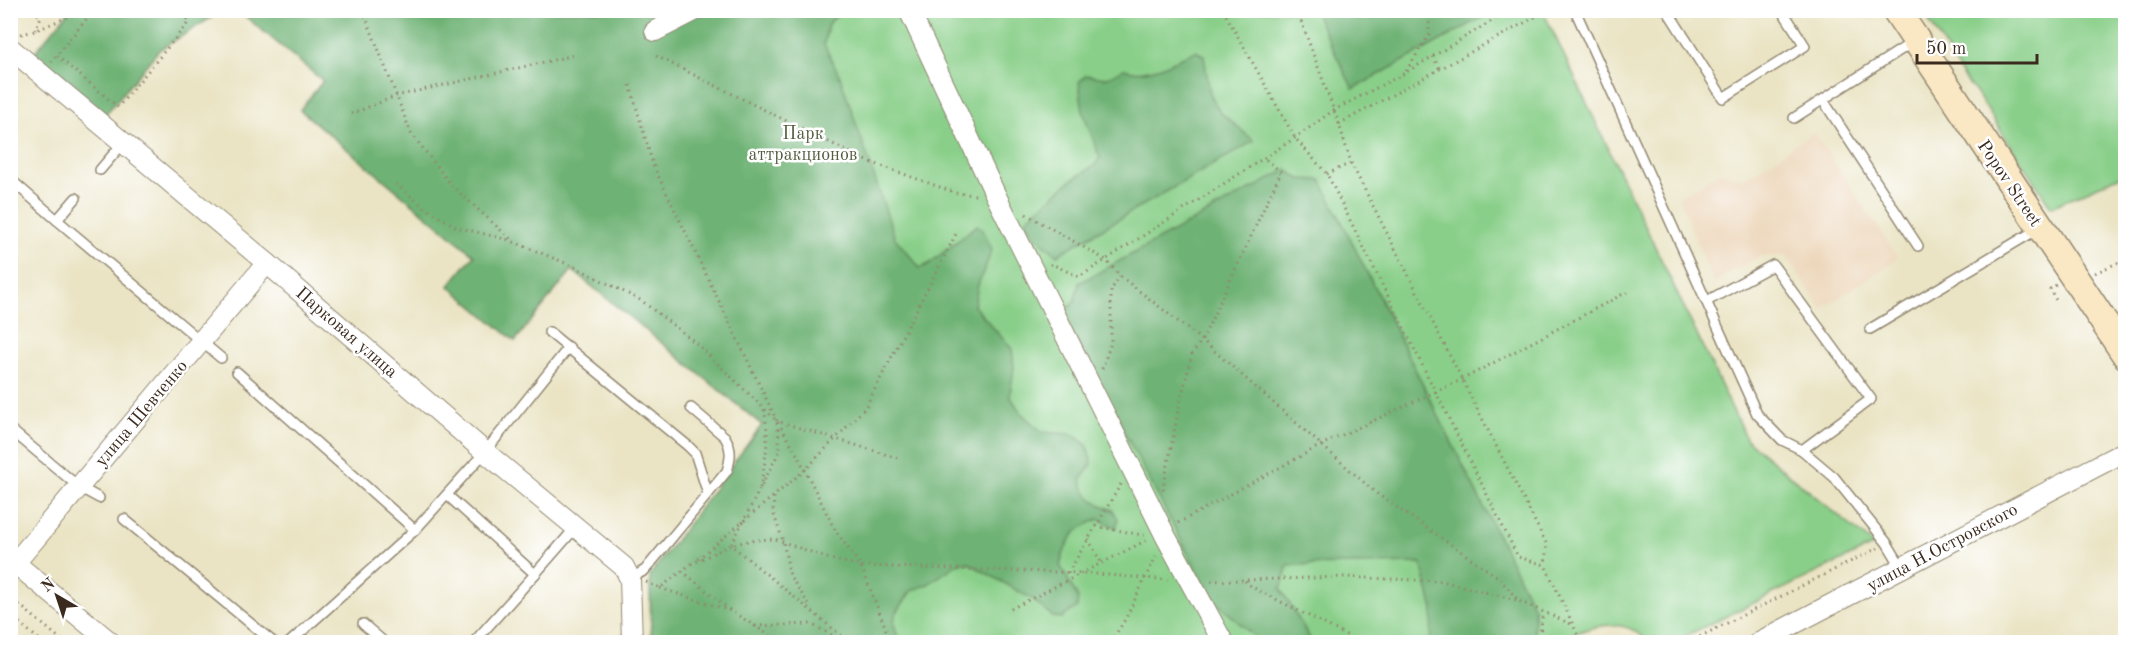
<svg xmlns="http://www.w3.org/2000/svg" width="2136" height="653" viewBox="0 0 2136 653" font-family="'Old Standard TT',serif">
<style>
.built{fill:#edd7bb}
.green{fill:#89cf89;stroke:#627c54;stroke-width:1.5}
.forest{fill:#6eb275;stroke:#546e4a;stroke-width:1.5}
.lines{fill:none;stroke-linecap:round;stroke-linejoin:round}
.lane-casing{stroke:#928771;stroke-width:12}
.street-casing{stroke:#928771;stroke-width:22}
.secondary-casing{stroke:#928771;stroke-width:30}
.path{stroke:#928771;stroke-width:3;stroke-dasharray:1.5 4.5;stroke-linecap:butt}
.lane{stroke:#fff;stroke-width:9}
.street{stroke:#fff;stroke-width:20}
.secondary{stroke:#fae7c3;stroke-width:27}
.labels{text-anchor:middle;stroke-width:5;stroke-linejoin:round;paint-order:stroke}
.park-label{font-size:18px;fill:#525c3e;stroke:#fff}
.street-label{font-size:18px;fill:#3b2a1e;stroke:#fff}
</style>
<rect width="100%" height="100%" fill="#fff"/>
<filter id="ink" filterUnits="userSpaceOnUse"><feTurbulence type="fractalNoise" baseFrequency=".0167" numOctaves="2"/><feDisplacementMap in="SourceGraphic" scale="12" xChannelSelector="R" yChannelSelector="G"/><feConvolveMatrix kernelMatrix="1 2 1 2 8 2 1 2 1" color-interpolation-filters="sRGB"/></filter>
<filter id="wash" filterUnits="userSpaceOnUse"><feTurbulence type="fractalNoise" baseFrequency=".008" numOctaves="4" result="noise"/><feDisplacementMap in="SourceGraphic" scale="24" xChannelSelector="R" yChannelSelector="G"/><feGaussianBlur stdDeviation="1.35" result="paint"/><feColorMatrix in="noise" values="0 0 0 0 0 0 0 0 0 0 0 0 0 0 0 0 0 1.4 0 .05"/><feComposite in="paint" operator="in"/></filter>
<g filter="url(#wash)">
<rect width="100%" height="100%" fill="#eae4c4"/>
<polygon class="built" points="1814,132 1898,258 1822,309 1786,256 1760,256 1713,283 1679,197 1721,172 1743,180"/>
<g class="green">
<path d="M239,11H1543L1747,440L1874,545L1673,642H1646C1627,614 1584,626 1561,642H651L650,575L762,425L572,270L515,341L449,286L474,255L300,110L323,81Z"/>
<polygon points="1923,11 2125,11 2125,174 2051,207 1975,91 1963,77"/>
</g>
<g class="forest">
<polygon points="70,10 222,10 222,11 159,50 105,115 34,53"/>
<path d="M239,11H842L828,24L824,44L841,79L895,238L920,268L929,264L977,225L984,232L992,250L978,285L974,306L1012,349L1014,367L1010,396L1021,413L1042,432L1072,434L1087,445L1092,464L1081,479C1084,497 1097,504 1113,510L1118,519L1116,528L1099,519C1073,529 1067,539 1060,565L1078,598L1077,607L1062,618L1053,617L1032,599L969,563H959L928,584L911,591L895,615L894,624L899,642H651L650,575L762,425L572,270L515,341L449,286L474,255L300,110L323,81Z"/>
<polygon points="1314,11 1494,11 1353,89"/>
<path d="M1196,51L1204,56L1210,93L1219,111L1254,141L1057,255L1035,236L1026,220L1070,181L1095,165L1100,158L1083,112L1079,82L1086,75L1106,78L1124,69C1149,78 1174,60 1196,51Z"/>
<polygon points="1286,170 1300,179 1321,180 1534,608 1534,637 1532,642 1430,642 1433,610 1421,563 1288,565 1281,589 1312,642 1260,642 1211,597 1062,314 1074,302 1079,283"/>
</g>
</g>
<g filter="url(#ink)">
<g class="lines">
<g class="lane-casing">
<g id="lane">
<polyline points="1575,10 1757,414 1782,440 1802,450 1834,477 1887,543 1902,568"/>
<polyline points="1667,10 1723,98 1805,46 1782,10"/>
<polyline points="1823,100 1918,246"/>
<polyline points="1794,118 1913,42"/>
<polyline points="100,170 123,143"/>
<polyline points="10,179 57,220 76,198"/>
<polyline points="57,220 221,358"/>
<polyline points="1707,301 1773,265 1871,399 1802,450"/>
<polyline points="1870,329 2038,229"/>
<polyline points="549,332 688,446 695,453 708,494"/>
<polyline points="237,372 415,530 485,452 569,347"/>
<polyline points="10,429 79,487 99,498"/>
<polyline points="447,495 535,574 576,527"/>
<polyline points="124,519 273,642"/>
<path d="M630,579L645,570L727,471C731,458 732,449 725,437L691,408"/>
<polyline points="363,624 384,642"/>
<polyline points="290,642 415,530"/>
<polyline points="474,642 535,574"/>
</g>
</g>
<g class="street-casing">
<g id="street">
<polyline points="909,10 997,198 1166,537 1223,642"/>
<polyline points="655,31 696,10"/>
<polyline points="10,48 267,263 485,452 624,567 630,579 632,642"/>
<polyline points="10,559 110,642"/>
<polyline points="15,563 267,263"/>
<polyline points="1759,642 2126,451"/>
</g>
</g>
<g class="secondary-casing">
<polyline id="secondary" points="1896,10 2126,355"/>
</g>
<g class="path">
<polyline points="33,10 41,17 35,30"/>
<polyline points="363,10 411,133 452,186 514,242 575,267 642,301 696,343 777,421 780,450 731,545 849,642"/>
<polyline points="1223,10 1295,138 1327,174 1518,557 1545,565 1581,642"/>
<polyline points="1297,10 1339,124 1351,163 1547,545 1545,565"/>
<polyline points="21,34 35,31 83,10"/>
<polyline points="57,56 118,107 188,23 187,10"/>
<polyline points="656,56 865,160 956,193 976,195"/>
<polyline points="1433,56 1440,70"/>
<polyline points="51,62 94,10"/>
<polyline points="1406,71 1429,35 1429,10"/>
<polyline points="630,85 653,165 777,421 901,459"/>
<polyline points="351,114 396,96 575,55"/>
<polyline points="1339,124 1548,10"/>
<polyline points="1327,174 1351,163"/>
<polyline points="396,184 424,207 456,227 513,241"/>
<polyline points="1026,214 1106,260 1120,276 1202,340 1376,493 1498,577 1519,601 1573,625"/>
<polyline points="1050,265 1052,264 1079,277 1295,138 1334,110 1405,73 1510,10"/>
<polyline points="2095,273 2126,259"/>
<polyline points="2056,285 2050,289 2057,302"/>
<polyline points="1102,369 1111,343 1111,290 1120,276"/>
<polyline points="778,422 797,454 835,530 861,566 891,642"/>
<path d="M760,488C766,457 770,441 764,409"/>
<polyline points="1163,490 1178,411 1192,354 1202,340 1281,172 1264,158"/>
<polyline points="774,497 773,512 783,541 790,576 811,608"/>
<polyline points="1178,523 1323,444 1463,379 1627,292"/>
<polyline points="1096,526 1147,536"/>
<polyline points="1088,539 1102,564"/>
<polyline points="698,559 805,470 865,408 956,234"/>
<polyline points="691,564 731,545 752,540 775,539 830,559 861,566 1084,573 1168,580"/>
<polyline points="682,571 730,610"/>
<polyline points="1068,573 1121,484"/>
<polyline points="1211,581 1343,577 1442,581 1516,600"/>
<polyline points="1245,581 1252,587 1352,638 1357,642"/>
<polyline points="646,582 660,588 691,564"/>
<polyline points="660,588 731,611 780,642"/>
<polyline points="10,597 64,642"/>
<polyline points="1011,609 1149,539"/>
<polyline points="10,615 42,642"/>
<polyline points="755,626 811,624 845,642"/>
<polyline points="1111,642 1126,618 1156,556"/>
<polyline points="1539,642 1543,612"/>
<polyline points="1689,642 1878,548"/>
</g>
<use href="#lane" class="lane"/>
<use href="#street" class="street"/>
<use href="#secondary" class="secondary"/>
</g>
</g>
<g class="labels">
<g class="park-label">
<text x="803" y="139">Парк<tspan x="803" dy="21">аттракционов</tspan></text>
</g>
<g class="street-label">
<text transform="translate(2010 183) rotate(56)" y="6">Popov Street</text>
<text transform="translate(347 332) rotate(41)" y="6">Парковая улица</text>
<text transform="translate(141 413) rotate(-50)" y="6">улица Шевченко</text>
<text transform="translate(1942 547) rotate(-28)" y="6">улица Н.Островского</text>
</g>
</g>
<rect width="2136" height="653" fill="none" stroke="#fff" stroke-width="36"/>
<g transform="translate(57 596) rotate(321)" stroke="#ffffff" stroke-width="4.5" paint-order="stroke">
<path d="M0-4.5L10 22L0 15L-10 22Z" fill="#3b2a1e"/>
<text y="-9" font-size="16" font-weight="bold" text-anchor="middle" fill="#3b2a1e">N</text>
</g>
<path d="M1917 54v9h120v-9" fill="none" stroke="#3b2a1e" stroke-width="3"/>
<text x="1926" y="54" font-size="18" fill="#3b2a1e" stroke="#ffffff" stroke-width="4.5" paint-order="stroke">50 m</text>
</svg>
